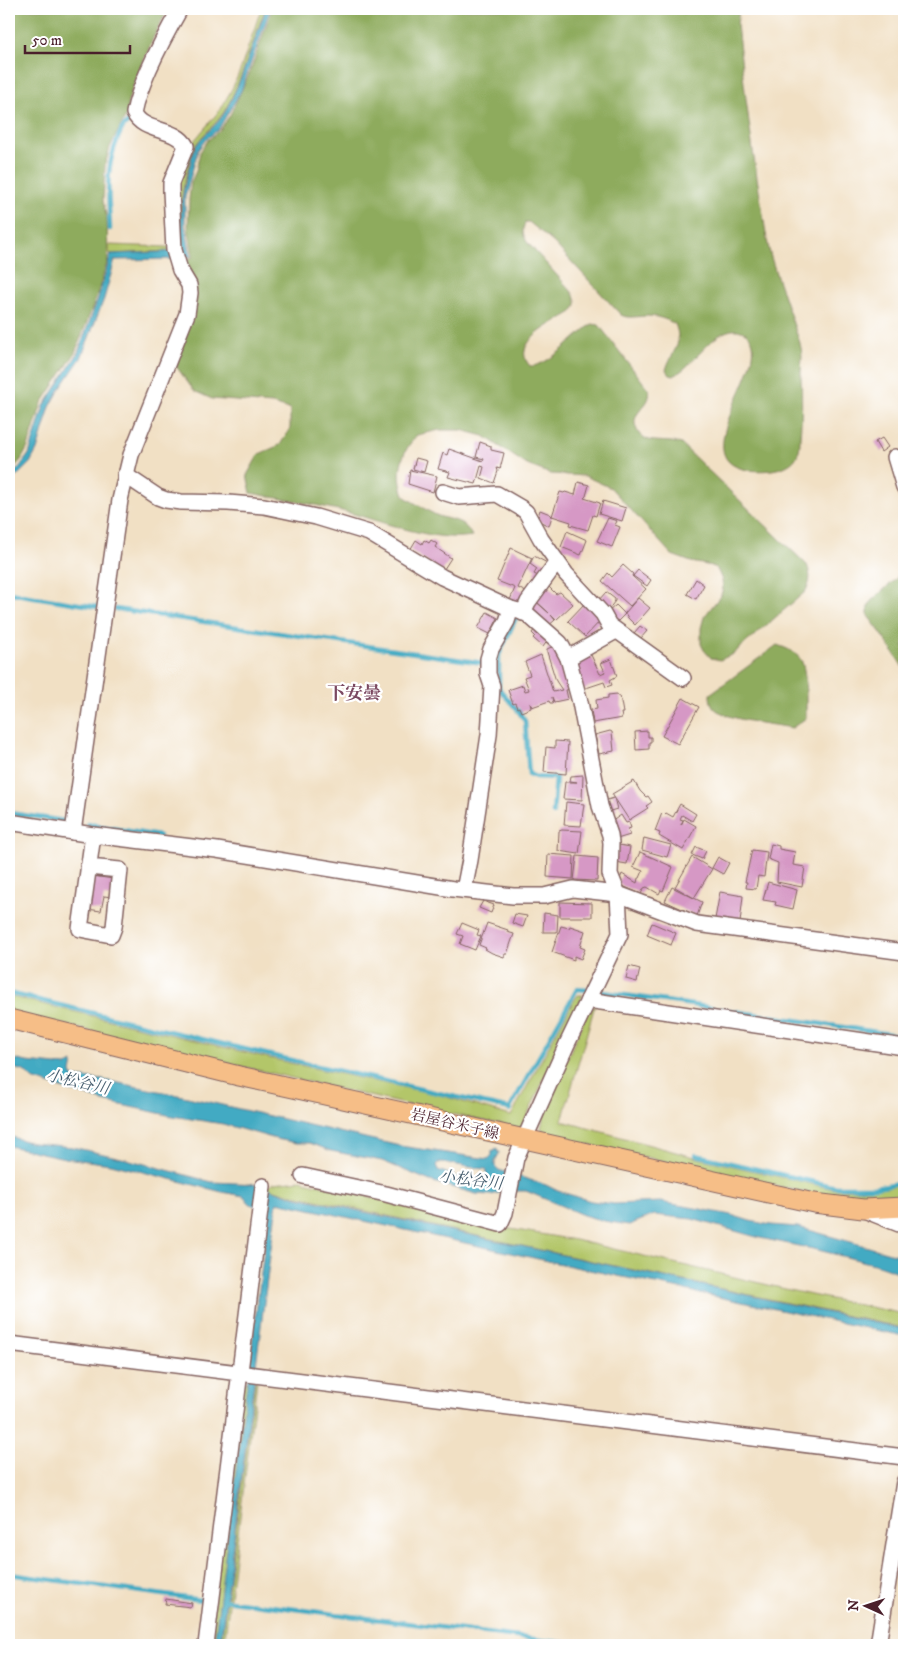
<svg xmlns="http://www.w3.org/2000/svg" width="913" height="1654" viewBox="0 0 913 1654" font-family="'IM FELL DW Pica','Noto Serif JP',serif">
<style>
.green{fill:#b3c669;stroke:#7e724a}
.forest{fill:#8eab5d;stroke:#6c6544}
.water{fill:#43aac3;stroke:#466477;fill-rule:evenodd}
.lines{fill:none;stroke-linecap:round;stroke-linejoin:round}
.stream{stroke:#43aac3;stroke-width:4.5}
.building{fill:#d698c5}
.minor-casing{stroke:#846361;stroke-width:18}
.major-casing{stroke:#846361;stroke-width:21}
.minor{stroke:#fff;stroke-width:15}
.major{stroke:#f6be87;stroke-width:19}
.labels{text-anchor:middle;stroke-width:4.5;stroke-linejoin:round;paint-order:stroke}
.street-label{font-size:15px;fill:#4a1f2b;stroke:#fff}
.water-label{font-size:16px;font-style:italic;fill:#475e6f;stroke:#fff}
.quarter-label{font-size:18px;font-weight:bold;fill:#7b4961;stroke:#fff}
</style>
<rect width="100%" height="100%" fill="#fff"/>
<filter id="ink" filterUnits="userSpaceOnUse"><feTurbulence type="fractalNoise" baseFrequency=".02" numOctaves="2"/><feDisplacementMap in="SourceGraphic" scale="10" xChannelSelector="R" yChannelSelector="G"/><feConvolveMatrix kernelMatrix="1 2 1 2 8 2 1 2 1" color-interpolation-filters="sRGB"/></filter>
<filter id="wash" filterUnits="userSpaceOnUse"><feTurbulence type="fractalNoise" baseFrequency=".0096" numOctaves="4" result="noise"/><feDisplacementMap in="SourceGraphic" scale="20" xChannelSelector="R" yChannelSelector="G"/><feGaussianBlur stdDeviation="1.12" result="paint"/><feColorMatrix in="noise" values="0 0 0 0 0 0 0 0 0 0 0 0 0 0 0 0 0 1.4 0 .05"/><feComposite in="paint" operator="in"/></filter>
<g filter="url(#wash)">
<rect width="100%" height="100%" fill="#f1e0c4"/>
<g class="green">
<path d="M261,9H265C252,43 243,79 224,112C216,125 203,133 195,146C191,152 190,161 188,168C180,198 177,219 184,251H177L172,191L194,141L220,110L233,87L241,68Z"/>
<polygon points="109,245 168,247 172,251 109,254"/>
<polygon points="578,995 583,995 522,1127 518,1128 395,1102 9,1012 9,996 290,1063 440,1095 511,1116 573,1002"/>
<path d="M595,1005L562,1121L694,1157L834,1189C859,1190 880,1189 904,1184V1196L877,1200L846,1201L545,1135L541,1127L549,1100L587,1013Z"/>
<polygon points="300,1180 493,1226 575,1240 811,1295 904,1314 904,1328 545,1251 285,1193 267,1188 269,1185 273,1183"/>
<polygon points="248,1380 214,1645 209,1645 241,1384"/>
<polygon points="255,1381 257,1381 224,1645 221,1645"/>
</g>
<g class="forest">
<polygon points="9,9 168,9 154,36 134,84 128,101 127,114 110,147 105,165 103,201 107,219 108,260 95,301 74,355 42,403 28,447 21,460 9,473"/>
<path d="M272,9H739L737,25C744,84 751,143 761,202C764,219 766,237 770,254C777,278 786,302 794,326C796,333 800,340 801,348C803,356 801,366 801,374C802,396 802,417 800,438C800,443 800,449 798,453C793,471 764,472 748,470C678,459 779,359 747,334C725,318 703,352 689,364C685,369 679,372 674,376L670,375L666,370C671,351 684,346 675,324C666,319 657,316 647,316C638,316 628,319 621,315L554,243L529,222H526C521,229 523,235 527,242L572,292C577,300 578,304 572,312C555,323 509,342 530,366C548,367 577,335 592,324L599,325L649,390C653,408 626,411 638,432C640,435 642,438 646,439C657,443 670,440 681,444L807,565C811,575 811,582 805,592L733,654L720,660L711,658L704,650L701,644V628L704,617L721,595L723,588L722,580L717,569L712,566L691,562L672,555L611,488L585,476L551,474L527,465L484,436L461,430H440L417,435C401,452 395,474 405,497C415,503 426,510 436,515C453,522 462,517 472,536C431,543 378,519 338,510C309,503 280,499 251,493L247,475L259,454L280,445L290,428V409L272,404L212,399L194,391L176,366L194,306L184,263L193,256L188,227L189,199L191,182L196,171L200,152L208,140L219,131L230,115L250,72Z"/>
<path d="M904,552V669L881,633L868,616V607L871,601L897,578C901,569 898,558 904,552Z"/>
<path d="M777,645C786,648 797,652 802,662C807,675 806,704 806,718L792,728C772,724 734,721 718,711C711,707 710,700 710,694Z"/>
</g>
<g class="water">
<path d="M266,9H270V10L241,91L218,130L206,139L198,150L185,197V225L191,256L179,259L115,260L104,299L81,358L60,389L50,407L37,450L30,463L9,484V477L19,468L29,454L44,406L77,355L97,301L111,254L184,251C178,220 181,195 190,165C192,159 192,152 196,146C204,133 217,126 225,112C243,79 253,43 266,9Z"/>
<path d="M9,1058L27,1062L66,1066L73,1062L71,1073L73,1077L104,1080L183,1096L400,1146L488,1159L492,1155V1151H495L496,1148L498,1149L497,1152H500L495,1161V1166L499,1170L546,1185L558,1191L591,1201L614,1204L660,1202L695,1208L731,1215L750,1221L771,1225L798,1227L904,1257V1274L878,1265L818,1250L760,1238L692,1219L654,1215L629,1225L604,1221L583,1215L526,1191H506L491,1195L476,1194L430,1181L382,1161L331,1151L310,1143H297L276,1139L223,1124L172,1116L103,1101L32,1079L24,1071L9,1067ZM438,1163C454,1163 469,1168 485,1169L487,1170L486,1177C472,1184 452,1175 438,1170L436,1165Z"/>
<path d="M9,1136L32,1143L72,1147L126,1159L212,1182L259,1184L284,1194L364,1212L904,1329V1336L575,1267L277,1202L220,1645H214L269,1210C258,1203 253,1211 244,1196L222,1192L111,1164L65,1158L9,1146Z"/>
</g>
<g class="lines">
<g class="stream">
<path d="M110,229C109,194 104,172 118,138C121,130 124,123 132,120L130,119"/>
<polyline points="9,593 98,607"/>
<polyline points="116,609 483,663"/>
<polyline points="516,618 499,655 499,687 501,691 519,712 525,721 529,774 536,777 556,778 553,813"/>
<polyline points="9,813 65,821"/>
<polyline points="88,824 159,836"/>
<polyline points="597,991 904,1036"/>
<polyline points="9,993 291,1060 510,1109"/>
<polyline points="509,1110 577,989 589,990"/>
<polyline points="696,1155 836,1187 876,1187 904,1182"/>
<polyline points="9,1574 201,1600"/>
<polyline points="223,1600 581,1645"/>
</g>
</g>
<g id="blocks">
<g class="building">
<polygon points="882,438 888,447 881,452 875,442"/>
<polygon points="480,442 491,446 491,450 504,453 500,469 497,468 498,471 494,483 481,478 484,467 481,466 476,484 448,477 450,472 438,469 443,453 447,455 449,449 483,461 484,459 476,457"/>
<polygon points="416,458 427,461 424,472 413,469"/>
<polygon points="410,470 437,476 433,492 408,484"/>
<polygon points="578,482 589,485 586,496 584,498 600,503 596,516 593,515 588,530 570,525 571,522 552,516 560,492 564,493 565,492 575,495"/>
<polygon points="603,501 626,508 622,521 599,514"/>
<polygon points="540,510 550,514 552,516 549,526 537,520"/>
<polygon points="608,518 617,521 615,525 620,527 612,547 597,541"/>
<polygon points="567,531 587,540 581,555 561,547"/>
<polygon points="416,540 422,544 424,540 429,543 431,540 437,544 435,547 451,558 442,572 410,550"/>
<polygon points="511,548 532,558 518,588 528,593 522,606 510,600 515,588 497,581"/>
<polygon points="534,556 551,565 538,576 534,574 537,569 530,564"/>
<polygon points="623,565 633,574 632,576 646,589 630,606 602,581 608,573 612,577"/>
<polygon points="638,570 651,580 647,586 633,576"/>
<polygon points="696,579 704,585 696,599 687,594"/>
<polygon points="546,584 556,594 560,592 573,604 556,620 551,615 555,620 547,627 529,611 534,600 549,613 534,599"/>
<polygon points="606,592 615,599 615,601 608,610 598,601"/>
<polygon points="638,598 650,608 635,625 628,618 625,613"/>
<polygon points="585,603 602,619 585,637 568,621"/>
<polygon points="616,605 625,614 617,622 608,612"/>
<polygon points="487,612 498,618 490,634 478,628"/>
<polygon points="640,626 647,631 641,638 634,633"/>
<polygon points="535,629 548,640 543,647 533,638 535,636 532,633"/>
<polygon points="556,645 573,688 566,690 568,699 554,702 552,697 553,703 550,703 549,701 532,707 530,703 531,708 521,712 519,707 517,708 515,703 513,704 508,690 523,685 525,691 529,690 524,677 530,675 525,662 541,655 553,692 562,690 556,681 547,652 547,649"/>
<polygon points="591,655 600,674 605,672 601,663 611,659 617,676 610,680 612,685 606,687 604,682 583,689 573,662"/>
<polygon points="617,694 618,696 620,696 623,713 621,713 622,718 593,723 591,710 597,709 596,700 608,698 608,695"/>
<polygon points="683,698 699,707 678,744 662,736"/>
<polygon points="610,731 612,732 614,751 599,754 595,735"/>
<polygon points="648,731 648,737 651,737 651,742 649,742 649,749 636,750 635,732"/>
<polygon points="555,741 568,742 566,774 544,772 546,747 555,748"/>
<polygon points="583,775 582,800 563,799 565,782 577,782 570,781 571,776"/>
<polygon points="634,781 640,791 646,797 648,796 652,802 646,806 648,808 629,820 612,794"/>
<polygon points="614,798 617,809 607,812 604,801"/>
<polygon points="566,802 584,804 581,826 564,825"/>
<polygon points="680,804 696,814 692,821 682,815 680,819 683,820 681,825 684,819 696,826 683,850 659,836 660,833 655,831 662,813 664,815 666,813 673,817"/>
<polygon points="621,815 626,823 629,822 631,828 628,829 630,835 617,839 611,822"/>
<polygon points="562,830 582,831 579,854 558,851 559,831"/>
<polygon points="644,838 671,845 667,857 642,850"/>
<polygon points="771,844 779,846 779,849 795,852 793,865 805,867 802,887 777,882 778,863 768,859"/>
<polygon points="619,845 630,847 627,864 615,862"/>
<polygon points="696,847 706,851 702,859 692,855"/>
<polygon points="752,850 767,852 764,877 758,876 756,889 746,888 747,882 745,882"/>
<polygon points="640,852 673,867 663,891 661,890 659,894 647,887 644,888 641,894 618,884 622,874 637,883 638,878 640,878 643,871 633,867"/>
<polygon points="548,854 574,856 573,879 547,877"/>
<polygon points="577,856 598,858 597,881 574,880"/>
<polygon points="692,857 712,869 694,898 675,887"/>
<polygon points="718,857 729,863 723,874 712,868"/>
<polygon points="92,876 114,879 112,897 104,896 101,911 87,909"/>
<polygon points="768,882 797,890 793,909 775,905 776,902 763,900"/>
<polygon points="672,887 702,902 697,916 665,901"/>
<polygon points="720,892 743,896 740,923 715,919"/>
<polygon points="483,901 494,905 491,913 479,908"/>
<polygon points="560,902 592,903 592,917 560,917"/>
<polygon points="544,913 558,915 557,932 543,932"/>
<polygon points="515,914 527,916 523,927 512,923"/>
<polygon points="462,923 479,930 477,935 481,936 475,950 460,944 463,936 457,934"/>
<polygon points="487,923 508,930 507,932 514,934 507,954 505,954 504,957 492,953 485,949 486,948 479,945"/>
<polygon points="652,923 676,933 671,945 647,935"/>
<polygon points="561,926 569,928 570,926 585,931 580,947 585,949 581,959 574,956 574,960 552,952"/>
<polygon points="629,966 640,969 637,982 626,979"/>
<polygon points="166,1599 192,1603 191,1607 165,1604"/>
</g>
</g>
</g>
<g filter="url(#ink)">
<use href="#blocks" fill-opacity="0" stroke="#846361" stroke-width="1"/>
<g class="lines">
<g class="minor-casing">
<g id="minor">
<polyline points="895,457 904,487"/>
<polyline points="125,475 158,497 166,500 181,502 228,503 264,506 316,517 369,533 442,577 511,609 526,613 560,643 568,658 580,702 600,806 610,835 611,843 610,874 618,894 620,934 567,1044 516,1158 505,1213 500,1224 386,1194 303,1176"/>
<polyline points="443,492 459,497 497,494 521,508 526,512 541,539 566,574 603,614 609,625 683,678"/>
<polyline points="523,613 528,602 557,562"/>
<polyline points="568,658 616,631"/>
<polyline points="9,822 93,835 217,850 453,889 513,896 544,896 573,889 618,894 697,924 904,952"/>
<path d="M73,832L120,500L131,455L187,314L190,293L189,285L180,270L174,250L171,191V183L186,146C176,127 143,133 134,113C140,81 164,37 180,9"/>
<polyline points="88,867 120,870 114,927 111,935 80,929 93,835"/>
<polyline points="464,890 470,860 489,735 492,686 488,674 488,659 491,649 507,621 511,609"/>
<polyline points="588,1000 904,1047"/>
<polyline points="864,1210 904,1226"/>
<polyline points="9,1344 904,1457"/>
<polyline points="206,1645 263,1186"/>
<polyline points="878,1645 904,1482"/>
</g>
</g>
<g class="major-casing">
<polyline id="major" points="9,1019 239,1076 814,1203 863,1209 904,1207"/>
</g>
<use href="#minor" class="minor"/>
<use href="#major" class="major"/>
</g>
</g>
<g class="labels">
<g class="street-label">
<text transform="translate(455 1124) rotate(13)" y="5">岩屋谷米子線</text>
</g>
<g class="water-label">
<text transform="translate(78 1081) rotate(13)" y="6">小松谷川</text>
<text transform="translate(471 1179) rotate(7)" y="6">小松谷川</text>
</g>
<g class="quarter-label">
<text x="354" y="699">下安曇</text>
</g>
</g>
<rect width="913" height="1654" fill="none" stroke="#fff" stroke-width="30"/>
<g transform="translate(866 1606) rotate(273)" stroke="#ffffff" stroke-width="4" paint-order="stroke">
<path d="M0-4L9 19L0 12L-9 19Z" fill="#4a1f2b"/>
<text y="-8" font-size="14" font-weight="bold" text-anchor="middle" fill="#4a1f2b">N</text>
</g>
<path d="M25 45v8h105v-8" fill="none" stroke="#4a1f2b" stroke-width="2.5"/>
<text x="32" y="45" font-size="15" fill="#4a1f2b" stroke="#ffffff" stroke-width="4" paint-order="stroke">50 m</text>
</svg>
